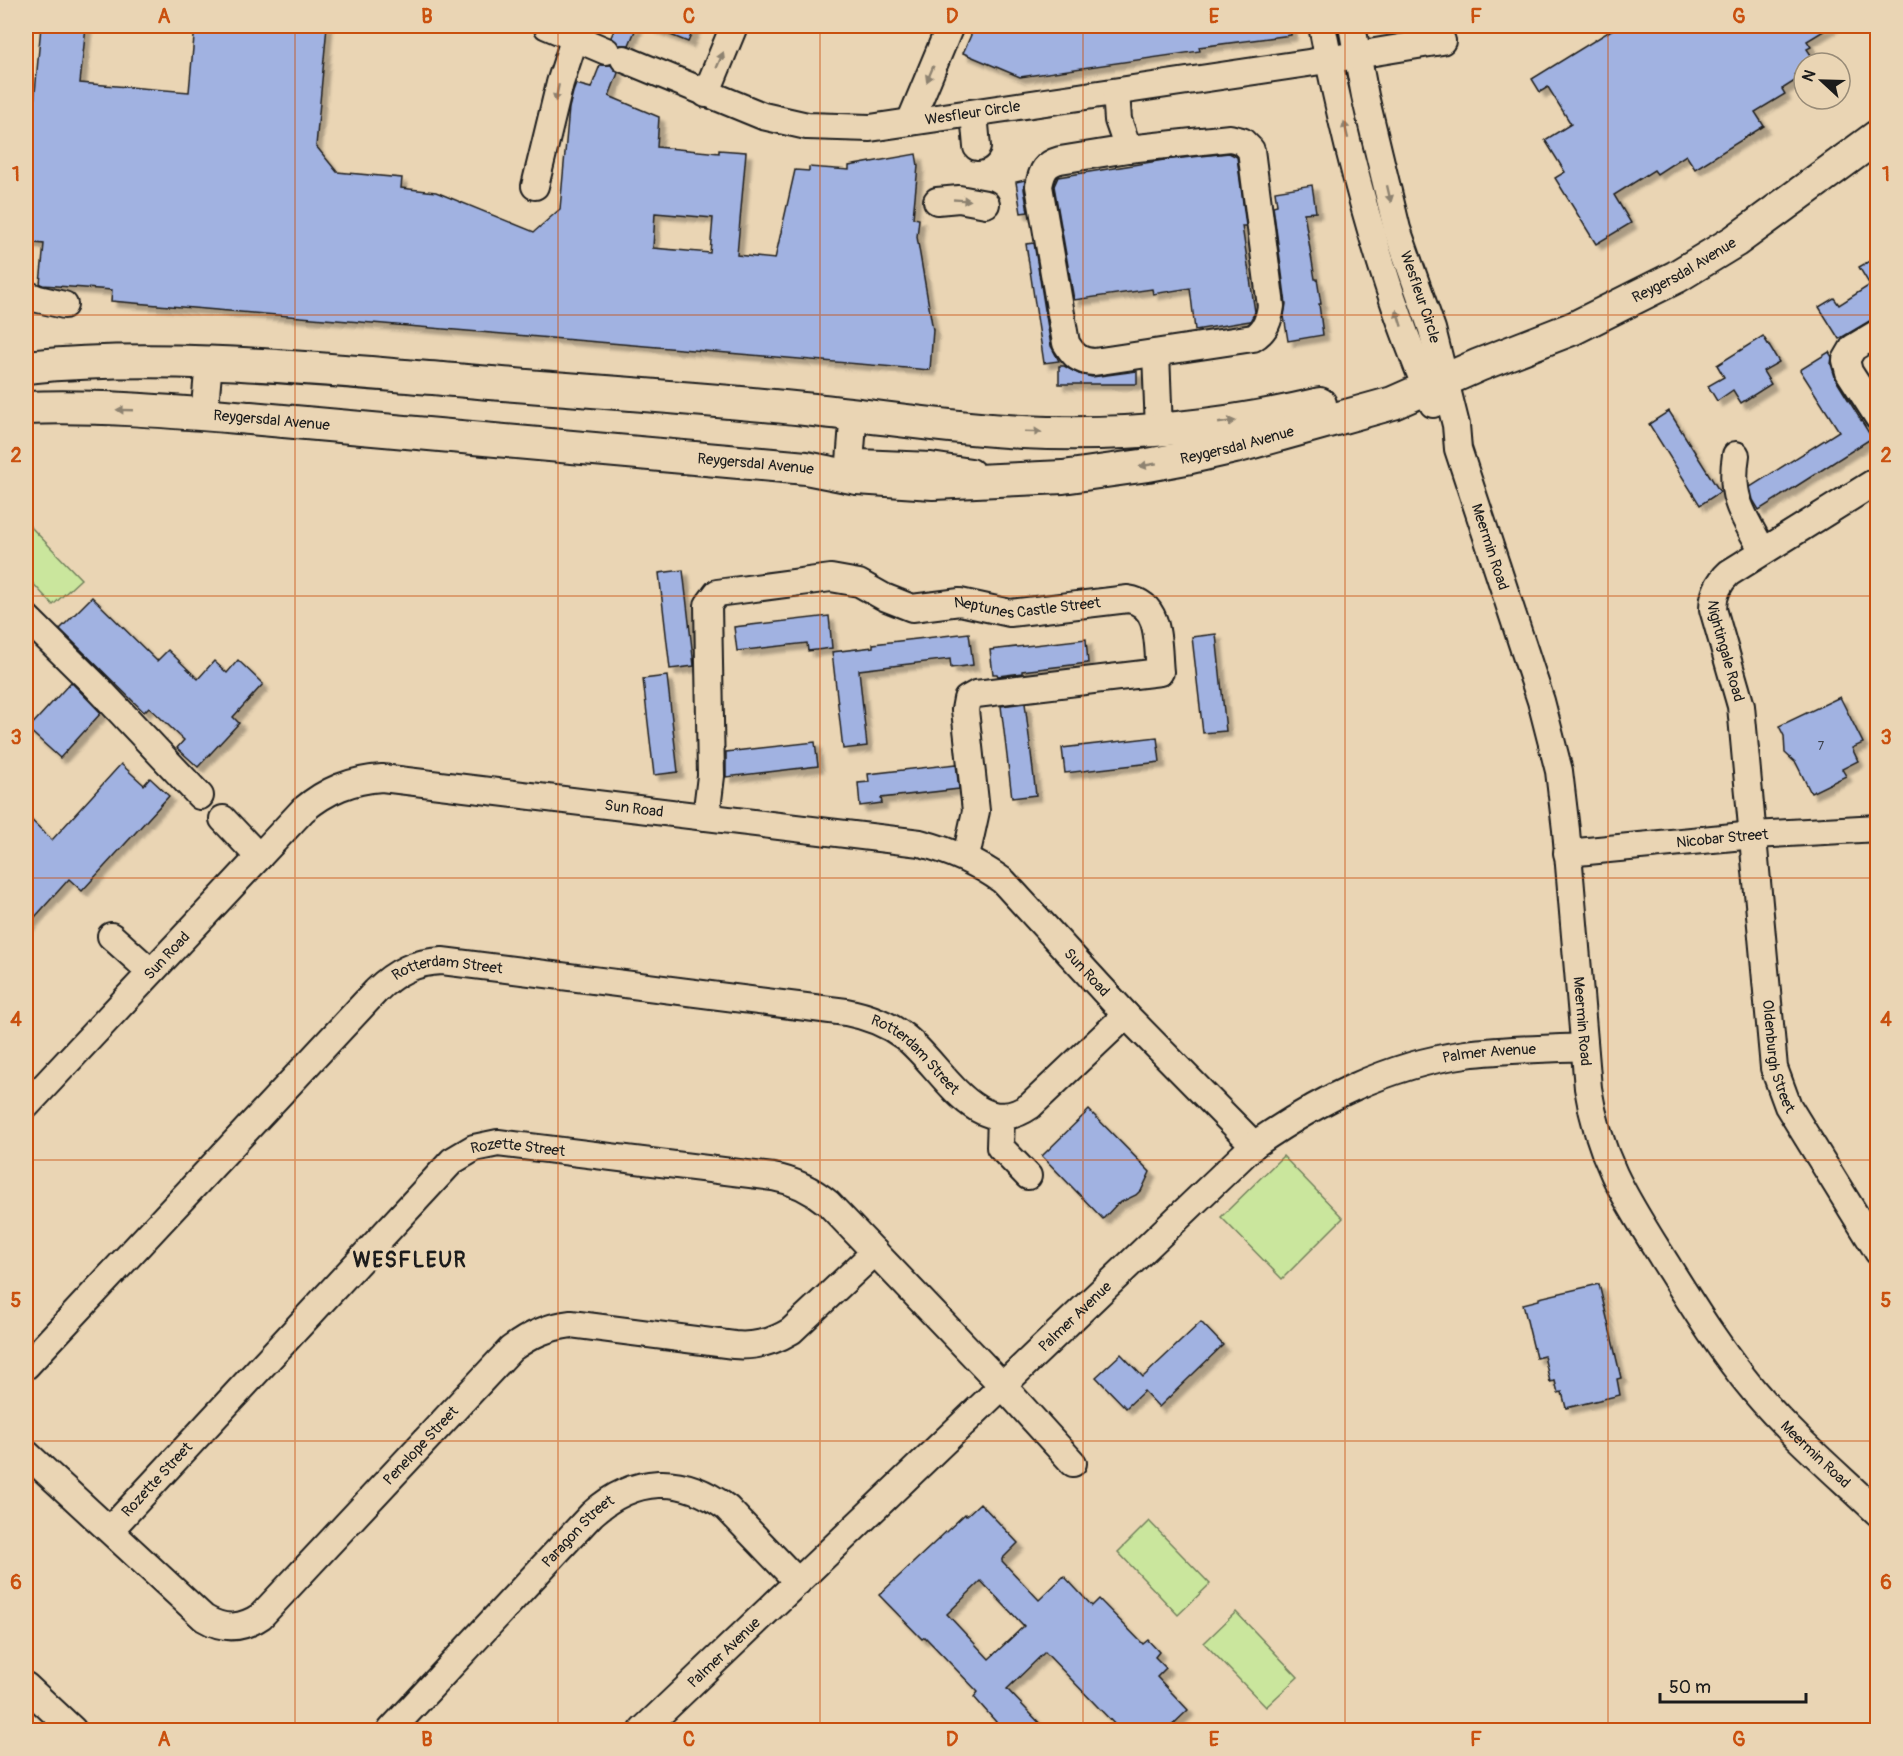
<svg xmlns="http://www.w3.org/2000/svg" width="1903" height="1756" viewBox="0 0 1903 1756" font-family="Pangolin,sans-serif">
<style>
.green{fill:#cae69d;stroke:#73815c;stroke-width:1.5}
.building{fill:#a1b2e1;stroke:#1c1c1c;stroke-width:1.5;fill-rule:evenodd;filter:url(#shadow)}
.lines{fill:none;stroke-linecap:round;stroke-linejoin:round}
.minor-casing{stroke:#1c1c1c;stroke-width:30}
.major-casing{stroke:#1c1c1c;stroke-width:36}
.minor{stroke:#ead5b4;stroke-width:26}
.major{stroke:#ead5b4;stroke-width:32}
.oneway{fill:#8d8270}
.grid{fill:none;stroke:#c9500e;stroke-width:1.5;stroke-opacity:0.55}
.labels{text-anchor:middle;stroke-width:6;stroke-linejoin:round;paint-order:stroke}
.number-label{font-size:12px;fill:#3d424d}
.street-label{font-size:15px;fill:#1c1c1c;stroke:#ead5b4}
.district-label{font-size:21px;font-weight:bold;letter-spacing:1.5px;fill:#1c1c1c;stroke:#ead5b4}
.neatline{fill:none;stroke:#c9500e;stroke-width:2}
.grid-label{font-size:20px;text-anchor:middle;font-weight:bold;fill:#c9500e}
</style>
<defs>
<filter id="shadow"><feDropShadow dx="5.5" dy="5.5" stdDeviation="1.5" flood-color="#0004"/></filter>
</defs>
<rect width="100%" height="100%" fill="#ead5b4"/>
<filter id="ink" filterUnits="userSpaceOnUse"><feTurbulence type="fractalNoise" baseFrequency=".0167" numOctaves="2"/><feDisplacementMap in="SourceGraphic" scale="12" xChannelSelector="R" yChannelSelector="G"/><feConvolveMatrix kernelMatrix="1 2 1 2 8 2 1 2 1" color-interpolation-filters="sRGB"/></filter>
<g filter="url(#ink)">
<g class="green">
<polygon points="29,525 81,579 53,605 26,576 26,528"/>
<polygon points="1283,1156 1343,1218 1282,1279 1221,1217"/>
<polygon points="1149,1521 1210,1584 1178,1615 1118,1552"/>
<polygon points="1236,1612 1298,1677 1266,1707 1204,1643"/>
</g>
<g class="building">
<path d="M41,26H86L80,83L189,92L195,26H327L316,146L337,172L402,178L401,188L436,192L534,232L560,209L569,108L573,92L576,84L591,88L600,65H611L618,73L609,96L659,117L657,147L719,153V150L746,152L737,255L775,259L795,170L809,171V167L849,170V166L916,154L918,166L913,218L919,219L917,237L933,330L930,370L111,301L112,290L43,285L40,284L44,244L26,242V194ZM655,213L713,218L710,253L653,248Z"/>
<polygon points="616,26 637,26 629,45 619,45 611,37"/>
<polygon points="648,26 695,26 688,42"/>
<polygon points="975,26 1291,26 1291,35 1199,47 1200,51 1020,77 963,53"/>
<polygon points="1618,26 1832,26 1807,41 1811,47 1807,49 1815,61 1804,63 1804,68 1795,74 1798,79 1782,89 1785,94 1755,112 1764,126 1695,169 1686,155 1657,174 1654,170 1614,195 1631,223 1596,244 1555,178 1565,172 1545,140 1571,124 1548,87 1540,92 1532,79"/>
<polygon points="1229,153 1237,157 1246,226 1242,226 1255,312 1250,321 1195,330 1190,288 1153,294 1152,289 1074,300 1054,186 1058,177 1164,160"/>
<polygon points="1025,180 1024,189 1028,212 1021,213 1016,182"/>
<polygon points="1312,185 1316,212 1304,213 1315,279 1317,279 1321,304 1319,304 1323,335 1288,341 1284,316 1286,304 1273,206 1277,205 1275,191"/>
<polygon points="1034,243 1051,346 1059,361 1044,363 1026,244"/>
<polygon points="1878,256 1878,316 1839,339 1819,307 1834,298 1839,305 1870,285 1859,267"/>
<polygon points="1763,336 1779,362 1763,371 1771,384 1741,403 1733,390 1717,401 1708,386 1724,377 1717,365"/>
<polygon points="1829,352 1832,357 1831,364 1836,380 1872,438 1759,510 1753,500 1750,487 1839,431 1800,370"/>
<polygon points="1059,366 1064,366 1079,374 1092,377 1137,371 1137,384 1059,384"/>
<polygon points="1669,411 1720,492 1700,505 1649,424"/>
<polygon points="683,570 694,666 670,669 659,573"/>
<polygon points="92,597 157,661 168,650 198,679 214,661 227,673 238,660 263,684 233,717 239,723 198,767 177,748 184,740 149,707 144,712 60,629"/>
<polygon points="829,616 832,648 808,651 807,643 737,651 734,627"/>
<polygon points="969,633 973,665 951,668 950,659 859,670 867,746 843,749 832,652 873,647 873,644"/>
<polygon points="1216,634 1226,731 1203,733 1192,637"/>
<polygon points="1086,639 1088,663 1022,671 1022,673 998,676 997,674 993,674 990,650"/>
<polygon points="667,676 678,772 654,775 643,679"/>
<polygon points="71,682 101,713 60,758 28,729"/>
<polygon points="1840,697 1863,743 1852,748 1858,761 1842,769 1846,776 1811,793 1796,763 1785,753 1784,736 1779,726"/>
<polygon points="1025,703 1036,795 1012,798 1001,706"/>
<polygon points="1157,737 1160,762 1065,773 1062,748"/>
<polygon points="815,742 818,766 726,777 726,752"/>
<polygon points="121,764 144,785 150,778 169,796 82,891 69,879 26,927 26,815 52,840"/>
<polygon points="956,764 959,789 881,798 882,803 860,806 858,783 869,782 868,774"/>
<polygon points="1089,1110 1150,1172 1142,1189 1136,1195 1117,1204 1103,1219 1042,1156"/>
<polygon points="1599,1284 1621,1378 1617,1379 1620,1395 1566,1408 1562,1392 1558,1393 1555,1381 1550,1382 1544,1356 1536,1358 1523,1304 1539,1300 1539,1298"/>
<polygon points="1201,1322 1223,1345 1159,1407 1144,1391 1126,1408 1096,1377 1121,1354 1143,1377"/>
<path d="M980,1503L1018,1543L1002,1559V1561L1039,1600L1064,1576L1092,1606L1099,1599L1143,1644L1148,1640L1159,1652L1155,1657L1166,1668L1157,1677L1188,1710L1166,1731H1121L1045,1652L1007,1689L1047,1731H1004L974,1697L978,1692L925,1637L922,1639L879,1595L965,1514L966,1516ZM981,1581L1024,1626L989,1659L947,1614Z"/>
</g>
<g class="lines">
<g class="minor-casing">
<g id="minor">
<polyline points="547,26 606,51"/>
<path d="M1322,26C1347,155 1381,284 1433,404"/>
<path id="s1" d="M1352,26L1365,96L1397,229L1432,329L1456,425L1458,449L1541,701L1559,771L1566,830L1588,1088C1599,1158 1625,1198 1662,1257C1691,1303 1719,1349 1754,1391C1791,1435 1836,1473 1878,1513"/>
<path id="s2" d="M624,59L763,116L807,126L870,128L1308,63L1442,41L1431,26"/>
<polyline points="1116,92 1118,120 1128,149"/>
<polyline points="706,94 734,26"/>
<polyline points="974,113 977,147"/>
<polyline points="910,122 950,26"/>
<path d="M1230,138L1242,141L1251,150L1271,306C1269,319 1266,331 1253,338L1094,362C1079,361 1074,356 1066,343L1039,186C1042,171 1045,164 1060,160L1128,149Z"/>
<polyline points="535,186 560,83 575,37"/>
<polyline points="937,201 959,199 986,204"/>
<polyline points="26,294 38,299 64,305"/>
<polyline points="1878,333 1853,348 1846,360 1849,372 1878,417"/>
<polyline points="1156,353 1159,430"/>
<polyline points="205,406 208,373"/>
<path d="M1736,455C1729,498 1743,515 1763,551"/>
<polyline points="850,462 853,424"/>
<polyline points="858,463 931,466 971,472"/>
<path id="s3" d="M1878,480L1729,573C1718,583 1713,594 1713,609L1741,706L1774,1068L1788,1106L1878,1252"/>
<polyline points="26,617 97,687 200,796"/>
<path id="s4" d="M706,817L711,776L708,605L717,593L831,578L859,583L884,597L912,608L960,602L1010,613L1128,599C1162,604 1157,646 1160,672L976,694L967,699L965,710L976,811L966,857"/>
<polyline points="223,819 259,857"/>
<path id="s5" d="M1567,853L1754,835L1878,828"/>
<polyline points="111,936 151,972"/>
<path id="s6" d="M26,1106L303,810C327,790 351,780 382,778L920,843C951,851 977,862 1003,881L1126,1015L1254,1145"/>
<polyline points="1001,1117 1000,1147 1028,1176"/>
<path id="s7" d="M26,1366L376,991C395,972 415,962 442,961L846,1012C867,1016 888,1024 905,1037C942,1066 977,1143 1030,1106L1126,1015"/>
<path id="s8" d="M26,1453L204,1618C224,1630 242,1629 261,1616L511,1349C530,1335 547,1327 571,1324L734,1345C756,1347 773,1342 791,1331L875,1252"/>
<path id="s9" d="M110,1530L452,1161L474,1148L498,1143L773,1177C795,1181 811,1189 828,1203L1003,1386L1073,1463"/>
<polyline points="26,1686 73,1730"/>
<path id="s10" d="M391,1730L592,1514C634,1476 682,1474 727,1508L798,1582"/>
<path id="s11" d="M643,1730L1254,1145C1319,1100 1387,1065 1466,1054C1505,1049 1545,1049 1584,1047"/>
</g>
</g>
<g class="major-casing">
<g id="major">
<path d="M26,367C165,353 304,368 443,379C566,390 691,397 814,410C883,417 952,429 1022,432C1122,437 1223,427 1320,404"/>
<path id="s12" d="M26,408C100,405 176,412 250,418L806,468L857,478L933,483L1063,477L1148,465L1191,457L1235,447L1393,403L1479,365L1574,328L1676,277L1735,241L1878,136"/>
</g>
</g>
<use href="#minor" class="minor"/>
<use href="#major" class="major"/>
</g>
<defs><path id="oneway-solid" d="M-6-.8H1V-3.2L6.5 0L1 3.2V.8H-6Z" transform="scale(1.5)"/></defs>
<g class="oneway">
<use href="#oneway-solid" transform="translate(720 60) rotate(-67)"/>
<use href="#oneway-solid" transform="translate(930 74) rotate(113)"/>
<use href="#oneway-solid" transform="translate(557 93) rotate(102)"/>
<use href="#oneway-solid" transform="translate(1346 130) rotate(-103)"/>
<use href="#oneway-solid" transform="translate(1389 194) rotate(77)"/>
<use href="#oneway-solid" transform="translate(962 200) rotate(3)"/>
<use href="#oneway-solid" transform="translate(1399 318) rotate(-107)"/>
<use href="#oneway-solid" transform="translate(125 410) rotate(-178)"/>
<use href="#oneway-solid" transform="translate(1227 422) rotate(-8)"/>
<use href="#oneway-solid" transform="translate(1033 432) rotate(2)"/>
<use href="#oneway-solid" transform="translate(1148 465) rotate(170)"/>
</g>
</g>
<path class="grid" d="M295,26V1730M558,26V1730M820,26V1730M1083,26V1730M1345,26V1730M1608,26V1730M26,315H1878M26,596H1878M26,878H1878M26,1160H1878M26,1441H1878"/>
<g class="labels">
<g class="number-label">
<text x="1821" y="750">7</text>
</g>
<g class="street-label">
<text dy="5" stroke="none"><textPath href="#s2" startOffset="362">Wesfleur Circle</textPath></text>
<text dy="5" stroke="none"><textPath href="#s12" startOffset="1700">Reygersdal Avenue</textPath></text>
<text dy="5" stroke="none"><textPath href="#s1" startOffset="280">Wesfleur Circle</textPath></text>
<text dy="5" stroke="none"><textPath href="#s12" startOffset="246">Reygersdal Avenue</textPath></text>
<text dy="5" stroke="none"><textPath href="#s12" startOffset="1218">Reygersdal Avenue</textPath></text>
<text dy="5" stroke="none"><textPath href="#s12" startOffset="732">Reygersdal Avenue</textPath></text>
<text dy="5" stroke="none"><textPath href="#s1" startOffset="540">Meermin Road</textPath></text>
<text dy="5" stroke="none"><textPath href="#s4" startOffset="546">Neptunes Castle Street</textPath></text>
<text dy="5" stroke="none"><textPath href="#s3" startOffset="260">Nightingale Road</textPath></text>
<text dy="5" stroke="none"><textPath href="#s6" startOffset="746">Sun Road</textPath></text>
<text dy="5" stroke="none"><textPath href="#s5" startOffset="156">Nicobar Street</textPath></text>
<text dy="5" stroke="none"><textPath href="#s6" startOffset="206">Sun Road</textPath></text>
<text dy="5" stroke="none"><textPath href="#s6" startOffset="1250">Sun Road</textPath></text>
<text dy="5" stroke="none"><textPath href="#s7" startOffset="592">Rotterdam Street</textPath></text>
<text dy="5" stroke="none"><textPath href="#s1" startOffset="1026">Meermin Road</textPath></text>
<text dy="5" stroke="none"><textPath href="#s11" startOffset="1102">Palmer Avenue</textPath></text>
<text dy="5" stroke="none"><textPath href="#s3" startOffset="670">Oldenburgh Street</textPath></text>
<text dy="5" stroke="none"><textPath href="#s7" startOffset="1078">Rotterdam Street</textPath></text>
<text dy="5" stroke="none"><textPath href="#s9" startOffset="573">Rozette Street</textPath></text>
<text dy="5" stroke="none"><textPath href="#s11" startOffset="598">Palmer Avenue</textPath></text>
<text dy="5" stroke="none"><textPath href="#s8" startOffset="537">Penelope Street</textPath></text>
<text dy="5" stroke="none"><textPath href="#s1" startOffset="1530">Meermin Road</textPath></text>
<text dy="5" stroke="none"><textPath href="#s9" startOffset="69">Rozette Street</textPath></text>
<text dy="5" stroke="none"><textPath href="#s10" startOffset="273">Paragon Street</textPath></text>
<text dy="5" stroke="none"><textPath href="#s11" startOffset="112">Palmer Avenue</textPath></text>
</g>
<g class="district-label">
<text x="410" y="1267">WESFLEUR</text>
</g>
</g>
<rect width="1903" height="1756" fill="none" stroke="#ead5b4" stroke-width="66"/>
<g transform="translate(1822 81) rotate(292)"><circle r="28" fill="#ead5b4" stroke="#988b77" stroke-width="1.5"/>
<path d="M0-4.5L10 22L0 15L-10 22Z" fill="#1c1c1c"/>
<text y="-9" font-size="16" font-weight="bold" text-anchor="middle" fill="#1c1c1c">N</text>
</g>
<path d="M1660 1693v9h146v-9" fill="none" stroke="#1c1c1c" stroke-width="3"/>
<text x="1669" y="1693" font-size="18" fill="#1c1c1c" stroke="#ead5b4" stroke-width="4.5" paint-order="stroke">50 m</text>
<rect x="33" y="33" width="1837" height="1690" class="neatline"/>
<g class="grid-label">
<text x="164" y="23">A</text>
<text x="427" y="23">B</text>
<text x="689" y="23">C</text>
<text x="952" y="23">D</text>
<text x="1214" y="23">E</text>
<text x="1476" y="23">F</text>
<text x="1739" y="23">G</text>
<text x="16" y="181">1</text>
<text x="1886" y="181">1</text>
<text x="16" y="462">2</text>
<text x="1886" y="462">2</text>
<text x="16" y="744">3</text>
<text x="1886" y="744">3</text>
<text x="16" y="1026">4</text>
<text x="1886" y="1026">4</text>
<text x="16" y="1307">5</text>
<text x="1886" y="1307">5</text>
<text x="16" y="1589">6</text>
<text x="1886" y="1589">6</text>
<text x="164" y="1746">A</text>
<text x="427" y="1746">B</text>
<text x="689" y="1746">C</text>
<text x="952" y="1746">D</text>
<text x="1214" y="1746">E</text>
<text x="1476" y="1746">F</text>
<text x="1739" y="1746">G</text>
</g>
</svg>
